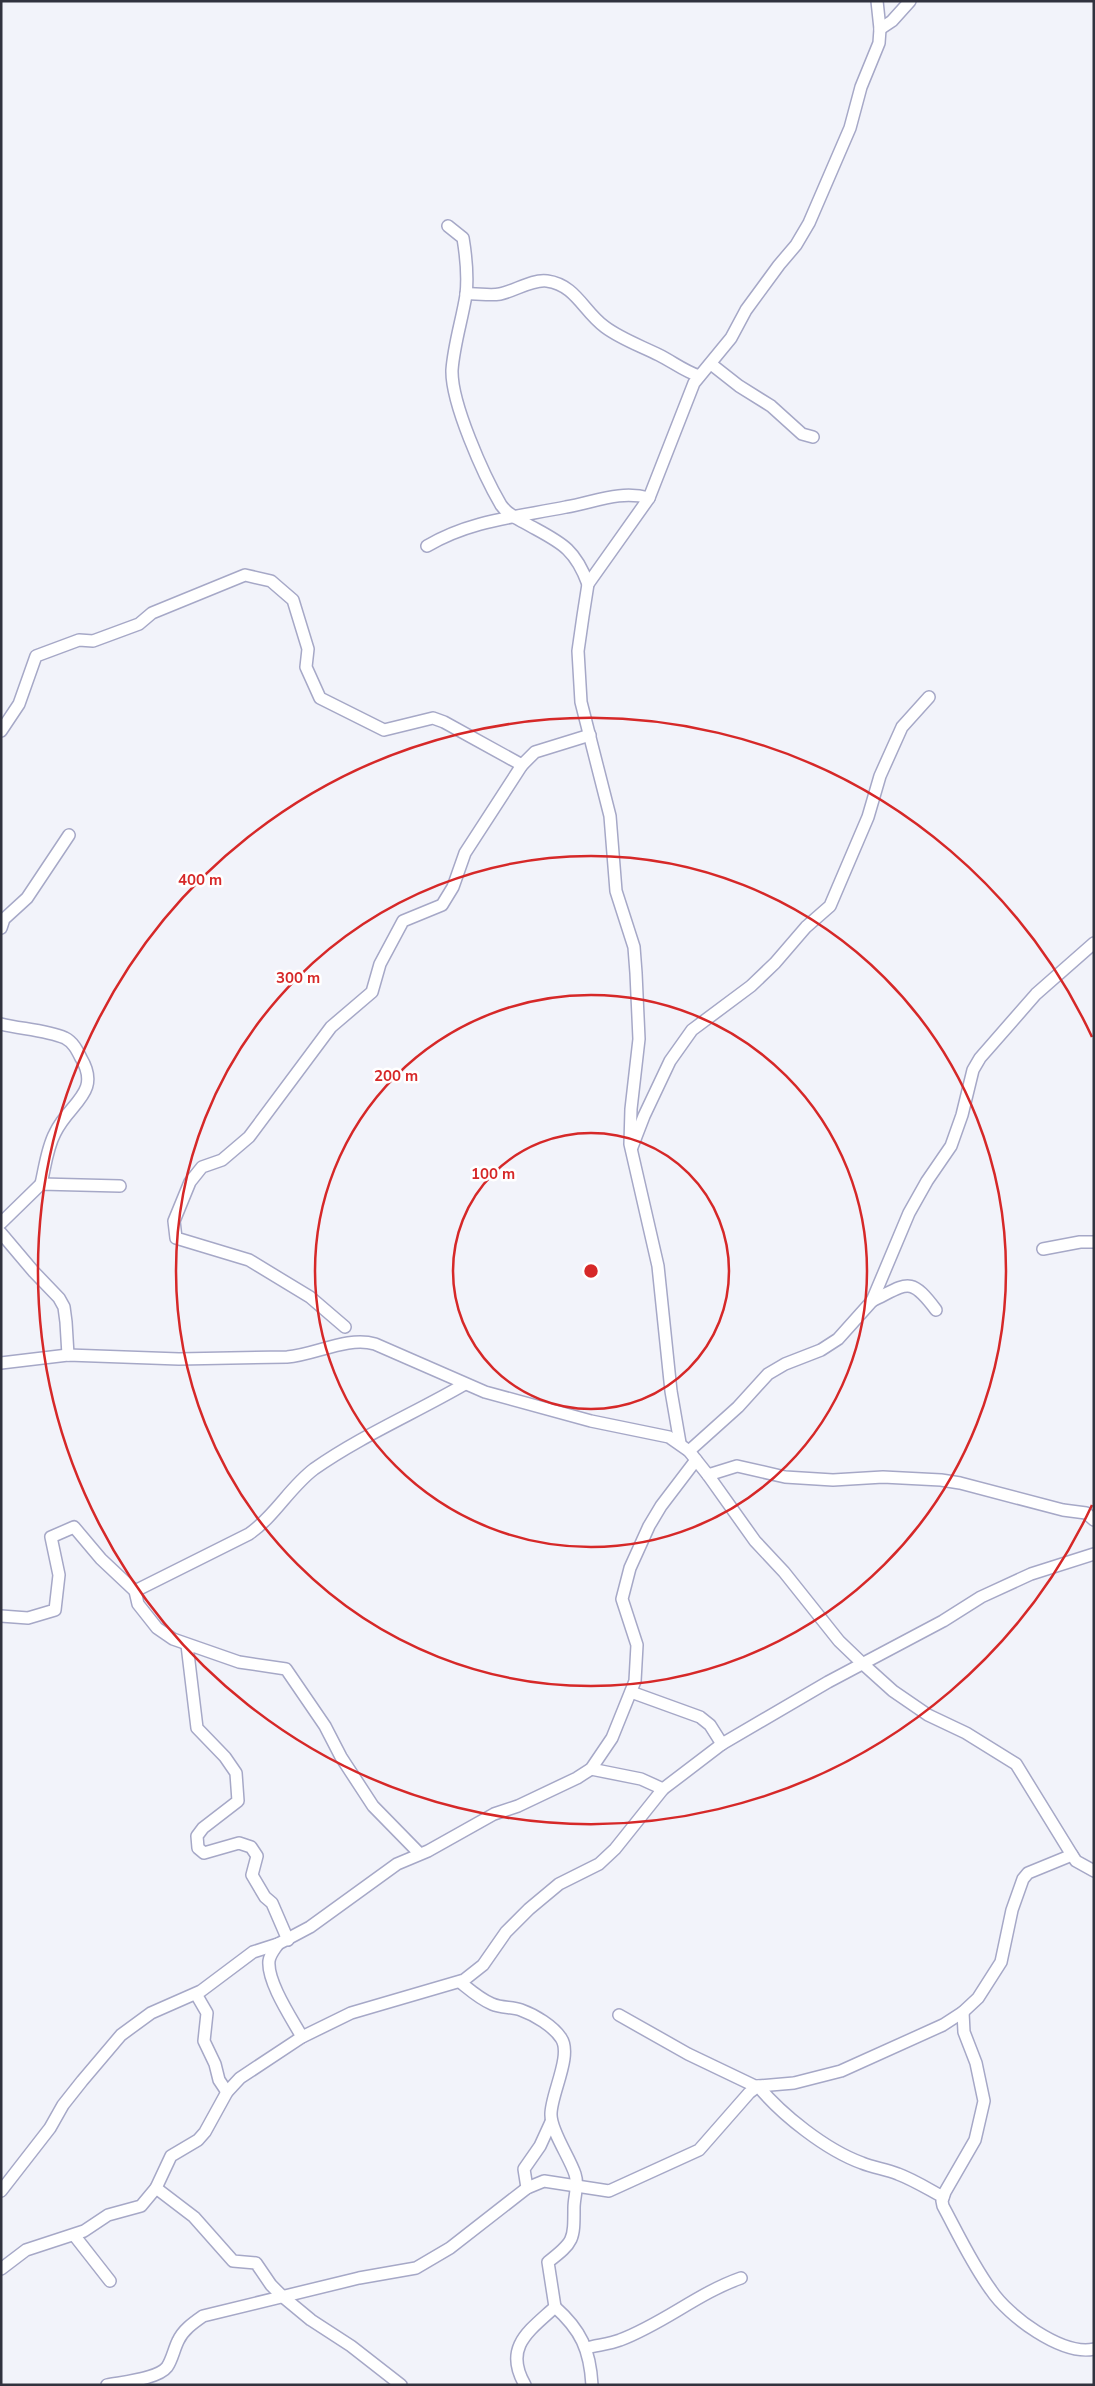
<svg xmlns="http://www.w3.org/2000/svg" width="1095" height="2386" viewBox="0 0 1095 2386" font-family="'Nunito Sans',sans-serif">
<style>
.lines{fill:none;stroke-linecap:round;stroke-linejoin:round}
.street-casing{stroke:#a6a8c7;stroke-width:14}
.street{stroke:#fff;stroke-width:11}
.ring{fill:none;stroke:#d62828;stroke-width:2.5}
.centre{fill:#d62828;stroke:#fff;stroke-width:2.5}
.ring-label{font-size:15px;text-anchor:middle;font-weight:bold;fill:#d62828;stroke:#fff;stroke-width:5;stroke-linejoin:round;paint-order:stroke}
</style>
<rect width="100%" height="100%" fill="#f2f3fa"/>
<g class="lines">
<g class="street-casing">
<g id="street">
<polyline points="880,29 892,21 910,1"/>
<path d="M448,226L463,238C466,256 468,277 466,295C462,320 454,344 452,370C451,403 484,476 501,505C507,514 516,518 525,523C559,542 574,546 588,584"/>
<path d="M466,294C477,293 489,296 500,294C515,291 532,279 547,281C576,285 583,311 605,327C621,339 641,346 659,355C673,362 684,371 699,376"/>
<polyline points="711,364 739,386 771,406 802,434 813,437"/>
<path d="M427,546C471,520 517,517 566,507C595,502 620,490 649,498"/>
<polyline points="1,731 19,704 36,656 79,640 93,641 139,624 152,613 245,575 271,581 293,600 308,649 306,667 320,698 384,730 433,718 444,722 522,765"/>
<polyline points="1,928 4,919 27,898 69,835"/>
<path d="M1,1024C21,1029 46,1030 65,1038C73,1042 77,1050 81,1058C102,1093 69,1103 55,1133C47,1148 45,1167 41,1184"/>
<polyline points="632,1147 644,1116 670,1061 692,1030 751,986 775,963 806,927 830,906 868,817 880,776 902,727 929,697"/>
<polyline points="1,1223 41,1184 120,1186"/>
<polyline points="1,1233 34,1272 59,1298 64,1307 66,1322 68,1355"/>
<polyline points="1043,1249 1080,1242 1094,1242"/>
<path d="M872,1301C907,1284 910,1275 936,1310"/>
<polyline points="345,1327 310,1297 249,1260 176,1238 174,1221 190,1182 202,1167 222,1160 249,1137 331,1027 372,992 380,964 403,921 442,905 453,887 465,853 522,765 535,752 590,735"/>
<path d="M1,1363L68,1355L179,1359L287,1357C315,1355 347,1336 375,1344L485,1392L591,1421L669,1437L689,1451L708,1475L755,1541L784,1572L839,1641L863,1664L893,1691L928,1715L966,1733L1016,1764L1072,1855L1076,1861L1094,1871"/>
<polyline points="680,1443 671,1391 658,1266 630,1144 631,1109 639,1039 636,973 634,947 616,891 610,816 581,702 578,651 583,616 588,584 649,498 694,383 731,338 746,310 779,265 796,245 809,223 850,128 861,87 879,43 880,29 877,1"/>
<polyline points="689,1451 738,1407 768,1374 785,1364 821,1350 838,1339 872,1301 909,1213 927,1181 951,1146 962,1115 973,1070 980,1058 1036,994 1094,943"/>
<polyline points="708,1475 737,1466 785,1477 833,1480 883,1477 941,1480 960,1483 1063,1510 1086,1513 1094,1520"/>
<path d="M135,1591L249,1534C275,1516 289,1488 314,1469C361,1436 415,1413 465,1384"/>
<polyline points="1,1616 28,1618 55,1610 59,1575 51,1537 74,1527 101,1559 135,1591 138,1604 157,1628 173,1639 239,1662 286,1669 325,1726 341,1757 373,1806 419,1853"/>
<polyline points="187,1645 197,1728 225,1757 236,1773 238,1801 203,1828 197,1836 198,1848 204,1853 239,1843 251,1847 257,1856 252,1875 265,1897 272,1903 288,1940"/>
<polyline points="631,1692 700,1717 710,1725 722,1744"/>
<polyline points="591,1769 641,1779 663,1789"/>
<path d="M278,1944C274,1950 270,1954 269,1961C267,1982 292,2019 302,2037"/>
<path d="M460,1982C470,1990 480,1999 492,2004C501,2008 512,2007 521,2010C535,2015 553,2026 561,2038C573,2055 550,2096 551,2115C551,2131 570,2158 575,2174C579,2186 574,2196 574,2208C574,2240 574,2242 548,2262L555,2307C529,2331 503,2347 525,2385"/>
<polyline points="196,1994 207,2013 204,2041 215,2064 219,2080 227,2092"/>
<path d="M963,2012L964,2032L976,2063L984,2101L975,2140L945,2192L942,2201L943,2206C958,2234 972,2264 991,2290C1008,2316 1062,2356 1094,2349"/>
<polyline points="619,2015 688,2054 757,2087"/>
<path d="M758,2086C782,2115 826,2150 862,2163C874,2168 886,2169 898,2174C914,2180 928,2189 943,2197"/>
<polyline points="156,2188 194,2217 233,2261 256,2263 271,2285 282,2296 311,2320 351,2346 401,2385"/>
<polyline points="527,2188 524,2169 540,2146 551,2122"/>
<polyline points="1,2191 50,2128 63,2105 82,2081 121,2035 151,2013 201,1991 253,1952 278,1944 310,1927 397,1864 428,1851 494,1814 518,1806 577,1778 591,1769 612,1738 635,1681 637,1645 622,1599 630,1568 649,1526 661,1506 696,1460"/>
<polyline points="74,2235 110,2281"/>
<polyline points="1,2269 26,2250 84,2231 108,2215 141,2206 156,2188 171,2156 198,2140 205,2132 227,2092 240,2078 302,2037 351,2013 464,1980 483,1965 506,1932 529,1909 559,1884 599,1864 615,1849 663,1789 722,1744 828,1682 943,1621 981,1597 1031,1574 1094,1554"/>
<path d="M555,2307C581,2330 590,2350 592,2385"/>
<path d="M586,2348C597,2345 610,2344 620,2340C663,2324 698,2293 741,2278"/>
<path d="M107,2385C122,2382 158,2379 167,2367C172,2360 174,2349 178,2341C183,2330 193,2323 203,2316L359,2278L416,2268L450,2248L527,2188L544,2181L609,2191L699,2150L749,2093L758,2086L794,2083L841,2071L943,2025L963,2012L978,1998L1001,1962L1012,1910L1023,1879L1028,1873L1072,1855"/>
</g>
</g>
<use href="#street" class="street"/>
</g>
<g class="ring">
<circle cx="591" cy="1271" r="138"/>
<circle cx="591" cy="1271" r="276"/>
<circle cx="591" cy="1271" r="415"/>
<path d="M1092 1505A553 553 0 1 1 1092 1037"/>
</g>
<circle cx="591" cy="1271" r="8" class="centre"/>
<g class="ring-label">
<text x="200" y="885">400 m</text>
<text x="298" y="983">300 m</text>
<text x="396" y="1081">200 m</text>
<text x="493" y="1179">100 m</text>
</g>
<rect width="1095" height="2386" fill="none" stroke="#31323e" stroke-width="5"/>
</svg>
